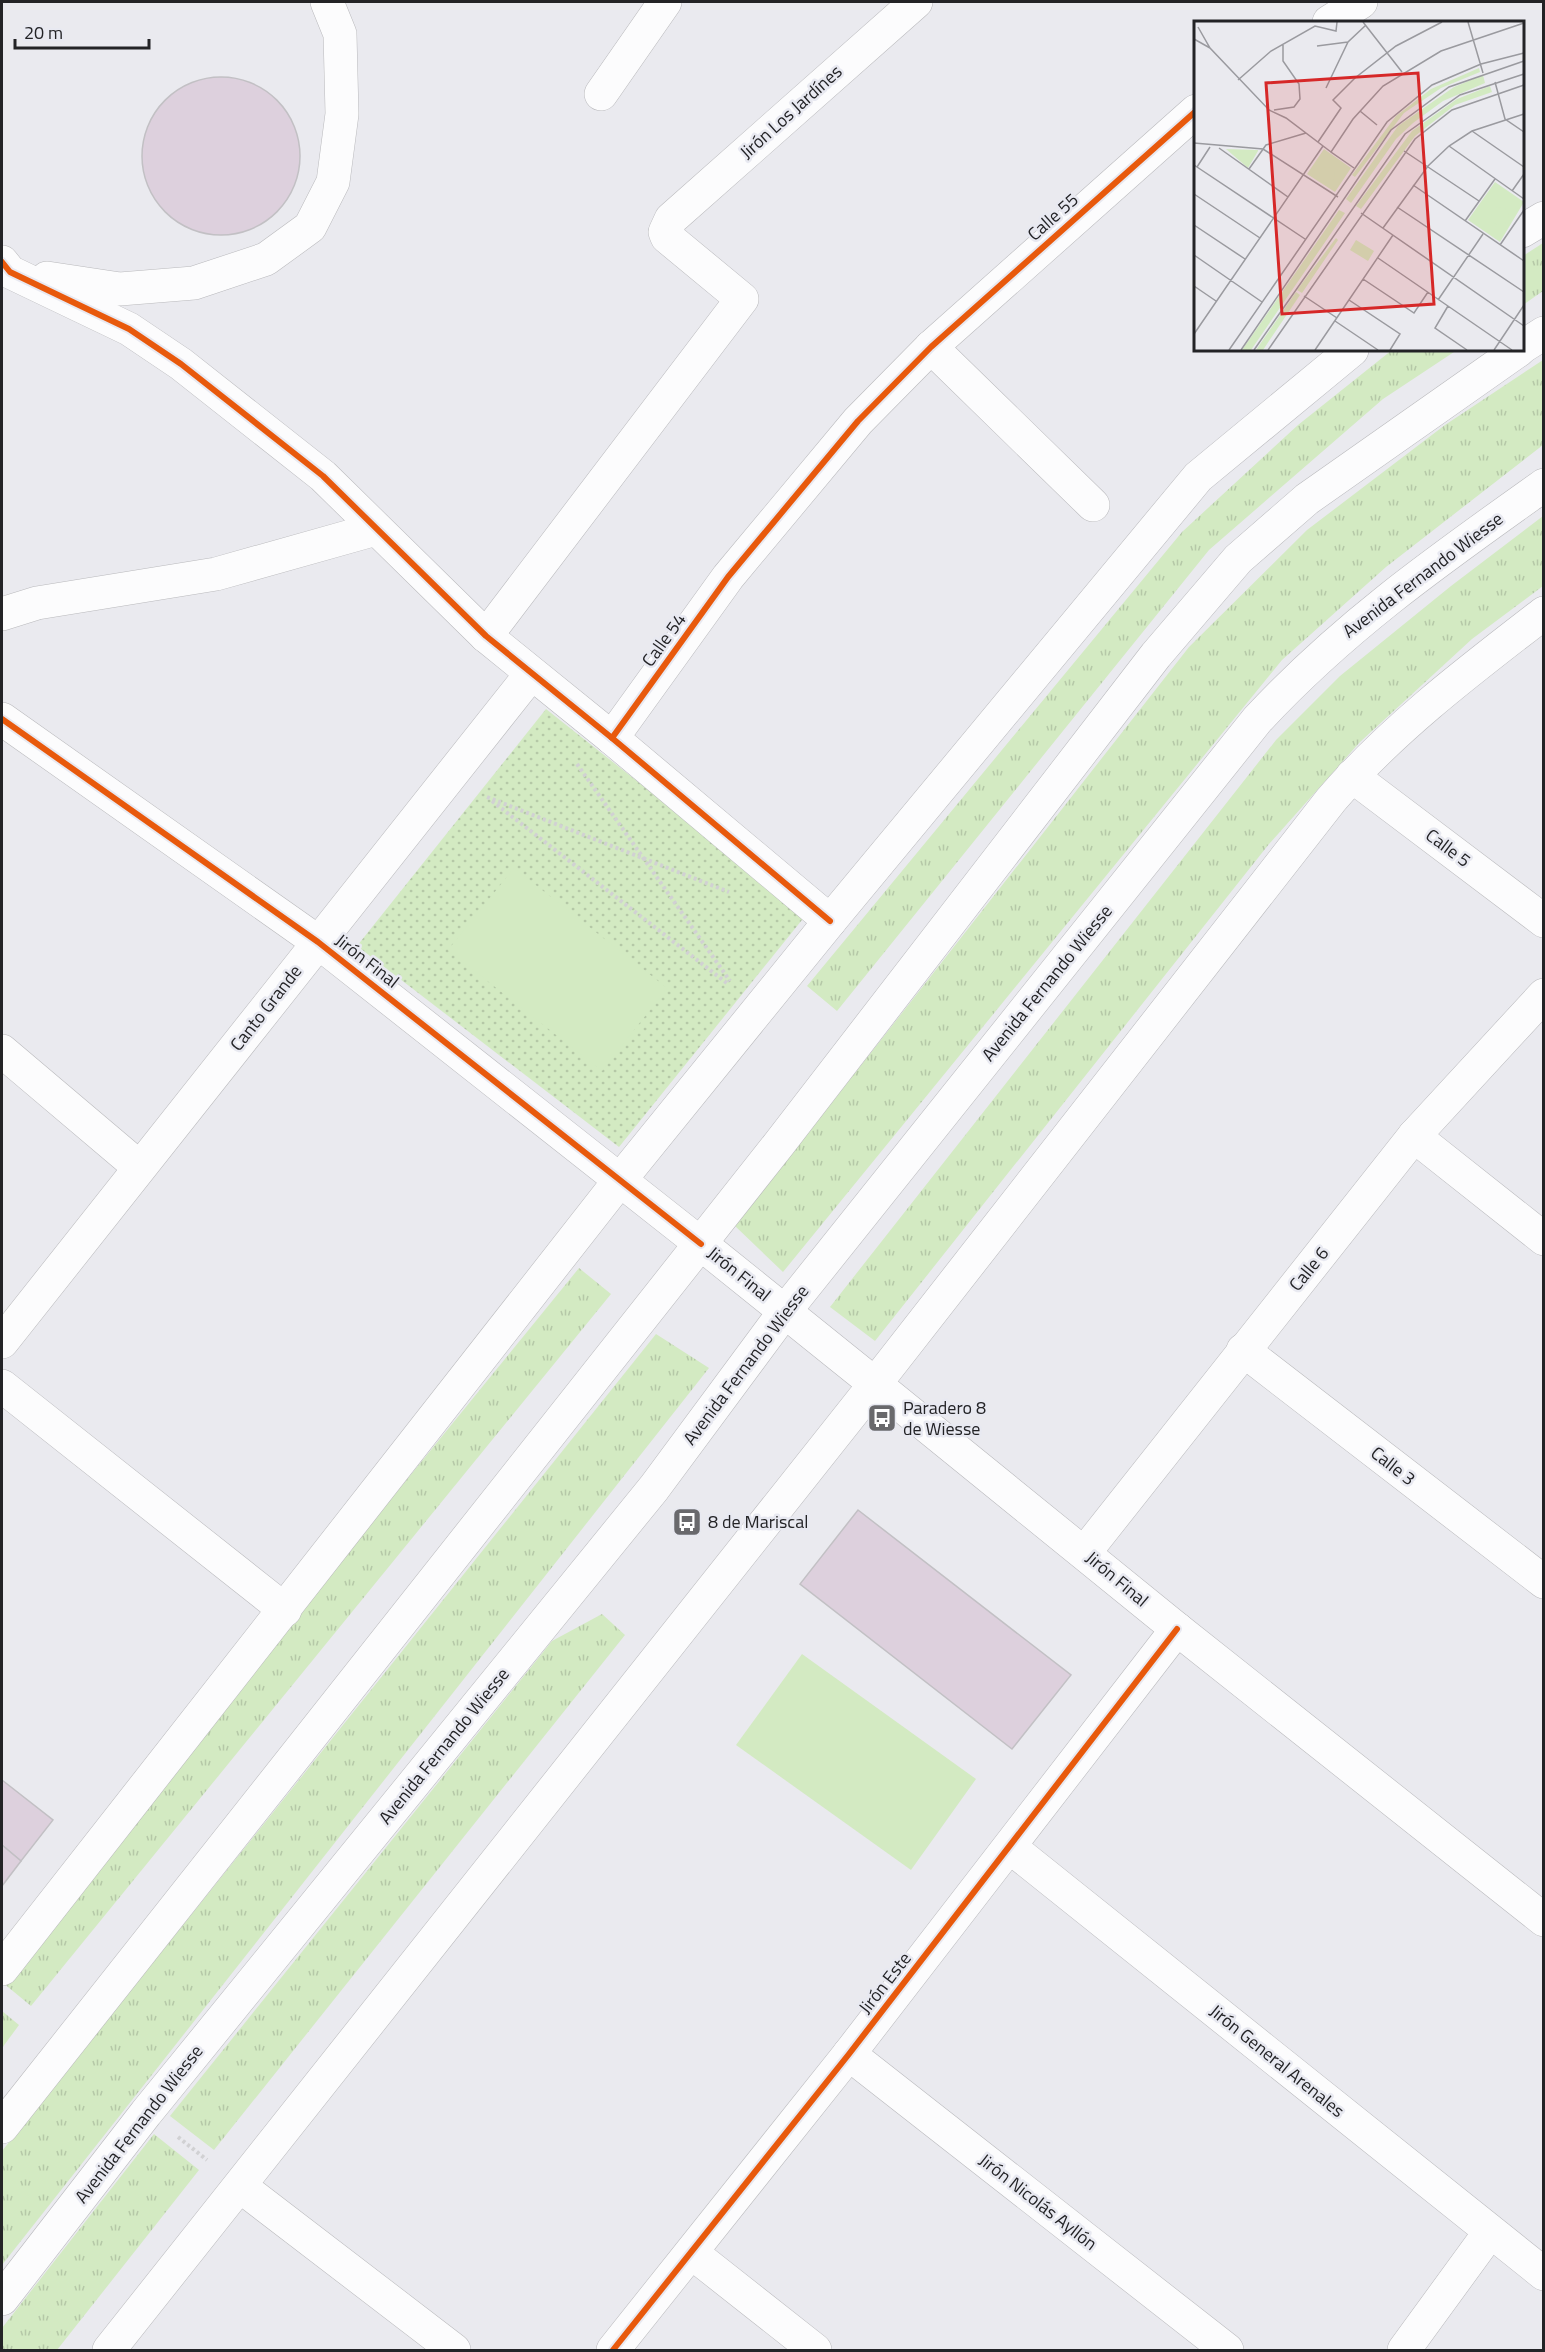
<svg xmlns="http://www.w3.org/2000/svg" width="1545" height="2352" viewBox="0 0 1545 2352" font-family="'Titillium Web',sans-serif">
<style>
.grass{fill:url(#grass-tufts)}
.park{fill:url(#park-dots)}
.garden{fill:#d3eac2}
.building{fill:#ddd0dd;stroke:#c2c0c4;stroke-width:1.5}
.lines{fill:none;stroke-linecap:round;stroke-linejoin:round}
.minor-casing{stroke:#b9b9bc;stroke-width:34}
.tertiary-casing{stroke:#b9b9bc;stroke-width:34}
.secondary-casing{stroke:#b9b9bc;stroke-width:34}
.primary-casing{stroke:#b9b9bc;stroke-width:34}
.path{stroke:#d1d1d3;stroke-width:4;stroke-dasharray:3 3;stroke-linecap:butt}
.minor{stroke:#fcfcfd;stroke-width:33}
.tertiary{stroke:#fcfcfd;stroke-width:33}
.secondary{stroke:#fcfcfd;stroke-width:33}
.primary{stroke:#fcfcfd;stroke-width:33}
.cycleway-casing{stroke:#e8e9f1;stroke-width:10}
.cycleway{stroke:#e8590c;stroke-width:6}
.labels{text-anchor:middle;stroke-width:5;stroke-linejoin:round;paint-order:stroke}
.street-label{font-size:18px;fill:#232326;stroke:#e8e9f1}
.poi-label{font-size:18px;fill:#232326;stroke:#e8e9f1;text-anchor:start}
.inset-road{fill:none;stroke:#9a9a9f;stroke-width:1.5}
.view{fill:#d62828;fill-opacity:0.15;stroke:#d62828;stroke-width:3}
.inset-edge{fill:none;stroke:#232326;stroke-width:3}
</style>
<defs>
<pattern id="grass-tufts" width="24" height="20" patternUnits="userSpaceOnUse" patternTransform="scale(1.5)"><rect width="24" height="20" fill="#d3eac2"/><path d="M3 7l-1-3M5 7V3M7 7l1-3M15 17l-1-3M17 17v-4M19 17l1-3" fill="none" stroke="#b5c8a7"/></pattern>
<pattern id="park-dots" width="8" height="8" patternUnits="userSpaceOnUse" patternTransform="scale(1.5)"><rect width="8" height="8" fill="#d3eac2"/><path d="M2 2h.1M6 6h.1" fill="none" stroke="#b5c8a7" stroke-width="1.8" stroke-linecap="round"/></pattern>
</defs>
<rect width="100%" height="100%" fill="#eaeaef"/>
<g class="grass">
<polygon points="1543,243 1543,291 1523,305 1523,256"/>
<polygon points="1392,350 1457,350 1383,399 1209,550 837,1011 807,986 1182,532 1298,425"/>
<polygon points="1543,360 1543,445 1386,567 1282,660 783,1272 735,1226 1189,647 1307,530 1445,425"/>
<polygon points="1543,516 1543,586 1472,639 1360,742 1269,844 875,1341 830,1307 1276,740 1340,676 1451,586"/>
<polygon points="579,1268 611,1294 31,2006 2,1982 2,1977"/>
<polygon points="656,1334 709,1368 2,2265 2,2151"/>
<polygon points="602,1614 625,1635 214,2150 170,2116 552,1641"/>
<polygon points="2,2011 19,2025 2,2048"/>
<polygon points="154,2134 199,2170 57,2350 2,2350 2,2328"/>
</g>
<polygon class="park" points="546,709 806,915 619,1147 357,946"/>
<g class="garden">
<polygon points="514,868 667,988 602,1071 448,950"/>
<polygon points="802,1654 976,1779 911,1870 736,1745"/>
</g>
<g class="building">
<circle cx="221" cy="156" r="79"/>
<polygon points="858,1510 1071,1675 1012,1749 800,1584"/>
<polygon points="2,1780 53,1820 21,1861 2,1845"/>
<polygon points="2,1845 21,1861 2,1886"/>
</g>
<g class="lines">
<g class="minor-casing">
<g id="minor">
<polyline points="1329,22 1361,2"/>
<polyline points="601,94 665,2"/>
<polyline points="2,262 10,272 129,329 181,364 323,476 486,636 612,738"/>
<polyline points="47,278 120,289 194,283 266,259 310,227 333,182 342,114 340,34 327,2"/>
<polyline points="931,347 1093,505"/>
<polyline points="2,614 37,603 216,574 376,529"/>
<polyline points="486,636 742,299 667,237 665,232 671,219 916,2"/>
<polyline points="2,719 318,942 701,1244"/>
<polyline points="1352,776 1544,921"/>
<polyline points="830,921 612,738 728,577 858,421 931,347 1196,111"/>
<polyline points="2,1051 139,1167"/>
<polyline points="1414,1136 1544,1239"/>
<polyline points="2,1342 531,674"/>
<polyline points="1243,1350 1544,1582"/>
<polyline points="2,1386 285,1610"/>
<polyline points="1085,1552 1414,1136 1544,995"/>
<polyline points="1010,1847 1544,2274"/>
<polyline points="849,2054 1227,2350"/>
<polyline points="240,2186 454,2350"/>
<polyline points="692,2253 815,2350"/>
<polyline points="613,2350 849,2054 1177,1629"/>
<polyline points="1404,2350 1490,2232"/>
</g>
</g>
<g class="tertiary-casing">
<polyline id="tertiary" points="875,1384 1177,1629 1544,1920"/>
</g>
<g class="secondary-casing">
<g id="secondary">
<polyline points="1522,231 1544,218"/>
<polyline points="701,1244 875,1384"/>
<polyline points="2,1969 620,1180 830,921 1198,477 1352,350"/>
<path d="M109,2350L875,1384L1331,800C1392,729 1470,670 1544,613"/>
</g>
</g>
<g class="primary-casing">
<g id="primary">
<polyline points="1522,347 1544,333"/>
<polyline points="2,2127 779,1144 1156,655 1238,559 1307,499 1519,350"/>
<path d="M2,2299L146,2113L654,1488L785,1311L1257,720C1344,626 1440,559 1544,485"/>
</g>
</g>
<g class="path">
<polyline points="577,764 730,981"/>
<polyline points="487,797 729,892"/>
<polyline points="492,801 728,984"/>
<polyline points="178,2137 207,2160"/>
</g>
<use href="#minor" class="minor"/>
<use href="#tertiary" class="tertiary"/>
<use href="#secondary" class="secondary"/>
<use href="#primary" class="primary"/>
<g class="cycleway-casing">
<g id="cycleway">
<polyline points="2,262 10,272 129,329 181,364 323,476 486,636 612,738"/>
<polyline points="2,719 318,942 701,1244"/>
<polyline points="830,921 612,738 728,577 858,421 931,347 1196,111"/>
<polyline points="613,2350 849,2054 1177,1629"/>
</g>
</g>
<use href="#cycleway" class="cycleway"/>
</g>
<defs>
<g id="bus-square" transform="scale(1.5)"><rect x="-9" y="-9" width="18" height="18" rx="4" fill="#69696c" stroke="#e8e9f1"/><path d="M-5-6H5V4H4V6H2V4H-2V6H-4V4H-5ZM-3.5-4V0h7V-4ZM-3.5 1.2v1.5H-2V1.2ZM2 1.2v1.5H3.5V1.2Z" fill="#fff"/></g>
</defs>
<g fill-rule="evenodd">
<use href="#bus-square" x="882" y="1418"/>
<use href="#bus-square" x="687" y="1522"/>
</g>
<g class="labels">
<g class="street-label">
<text transform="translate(791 112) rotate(-42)" y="6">Jirón Los Jardínes</text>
<text transform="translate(1053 217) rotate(-42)" y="6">Calle 55</text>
<text transform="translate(1423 575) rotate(-37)" y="6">Avenida Fernando Wiesse</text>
<text transform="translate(664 640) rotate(-54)" y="6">Calle 54</text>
<text transform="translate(1448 848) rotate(37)" y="6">Calle 5</text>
<text transform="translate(367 961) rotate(38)" y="6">Jirón Final</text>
<text transform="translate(1047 983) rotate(-51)" y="6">Avenida Fernando Wiesse</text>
<text transform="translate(266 1008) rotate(-52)" y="6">Canto Grande</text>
<text transform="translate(1309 1269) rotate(-51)" y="6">Calle 6</text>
<text transform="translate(739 1274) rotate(39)" y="6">Jirón Final</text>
<text transform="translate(746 1365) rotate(-53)" y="6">Avenida Fernando Wiesse</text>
<text transform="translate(1393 1466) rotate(38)" y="6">Calle 3</text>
<text transform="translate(1117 1579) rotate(40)" y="6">Jirón Final</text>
<text transform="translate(444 1746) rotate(-51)" y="6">Avenida Fernando Wiesse</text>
<text transform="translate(885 1983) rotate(-52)" y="6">Jirón Este</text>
<text transform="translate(1277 2061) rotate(39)" y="6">Jirón General Arenales</text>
<text transform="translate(139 2124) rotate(-52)" y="6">Avenida Fernando Wiesse</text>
<text transform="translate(1038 2202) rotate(38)" y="6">Jirón Nicolás Ayllón</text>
</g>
<g class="poi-label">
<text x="903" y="1414">Paradero 8<tspan x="903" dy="21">de Wiesse</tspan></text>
<text x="708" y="1528">8 de Mariscal</text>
</g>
</g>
<g transform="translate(1194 21)">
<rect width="330" height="330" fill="#eaeaef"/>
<path d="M285,47L286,51L247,67L210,92L161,156L158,154L202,95L237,68ZM289,54L291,62L249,80L219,102L202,118L157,182L152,178L204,105L260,66ZM296,65L298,71L261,84L221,115L167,188L162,185L218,110L263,78ZM145,189L151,192L57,329H48ZM142,217L144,219L108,272L103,269ZM102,271L106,274L69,329H62Z" fill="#d3eac2"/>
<path d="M32,128L64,129V130L54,147ZM130,128L157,147L141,171L113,153ZM301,161L330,181L306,221L274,199Z" fill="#d3eac2"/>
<path d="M125 154a8 8 0 1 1 16 0a8 8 0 1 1-16 0ZM297 195a9 9 0 1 1 18 0a9 9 0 1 1-18 0ZM162,219L180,230L174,240L156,229Z" fill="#d3eac2"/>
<path class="inset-road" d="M169,1L208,51M274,1L289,52M4,6L16,27L75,89L92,97L137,131M0,18L16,27M123,25L154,21M44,59L77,30L121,5L142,10L143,1M301,61L311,98L330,111M132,67L154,21L172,4M80,89L100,86L106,78L105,63L89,40V24M166,90L183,104M278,110L330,146M124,121L147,87L139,79L161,57L202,25L248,1M0,122L69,128L144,176M255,125L330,178M25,127L94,176M210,130L285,180M0,144L111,218M3,146L16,126M160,147L137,131L159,98L189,65L247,30L330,2M55,148L72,124L112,112M219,164L330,240M318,170L330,153M0,173L66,217M203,186L330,271M167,192L330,305M271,200L301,158M0,204L51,238M189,207L234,145L255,125L278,110L330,93M306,224L330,189M0,234L68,281M184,237L318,329M169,258L220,292L234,271M0,265L22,280M110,275L143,297M155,279L206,313L196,329M244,279L289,213M254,285L241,307L273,329M141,300L184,329M0,313L129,125M35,329L193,101L238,64L287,43L330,32M47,329L197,109L255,66L330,40M60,329L211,113L266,74L330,53M74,329L221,118L258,89L330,64M121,329L199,214M300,329L330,284"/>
<path class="view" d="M224,52L240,283L88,293L72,62Z"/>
<rect width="330" height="330" class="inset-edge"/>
</g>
<rect width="1545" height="2352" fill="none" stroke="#232326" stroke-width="6"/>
<path d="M15 39v9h134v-9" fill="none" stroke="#232326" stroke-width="3"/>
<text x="24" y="39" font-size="18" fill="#232326" stroke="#e8e9f1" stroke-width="4.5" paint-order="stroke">20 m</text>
</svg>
